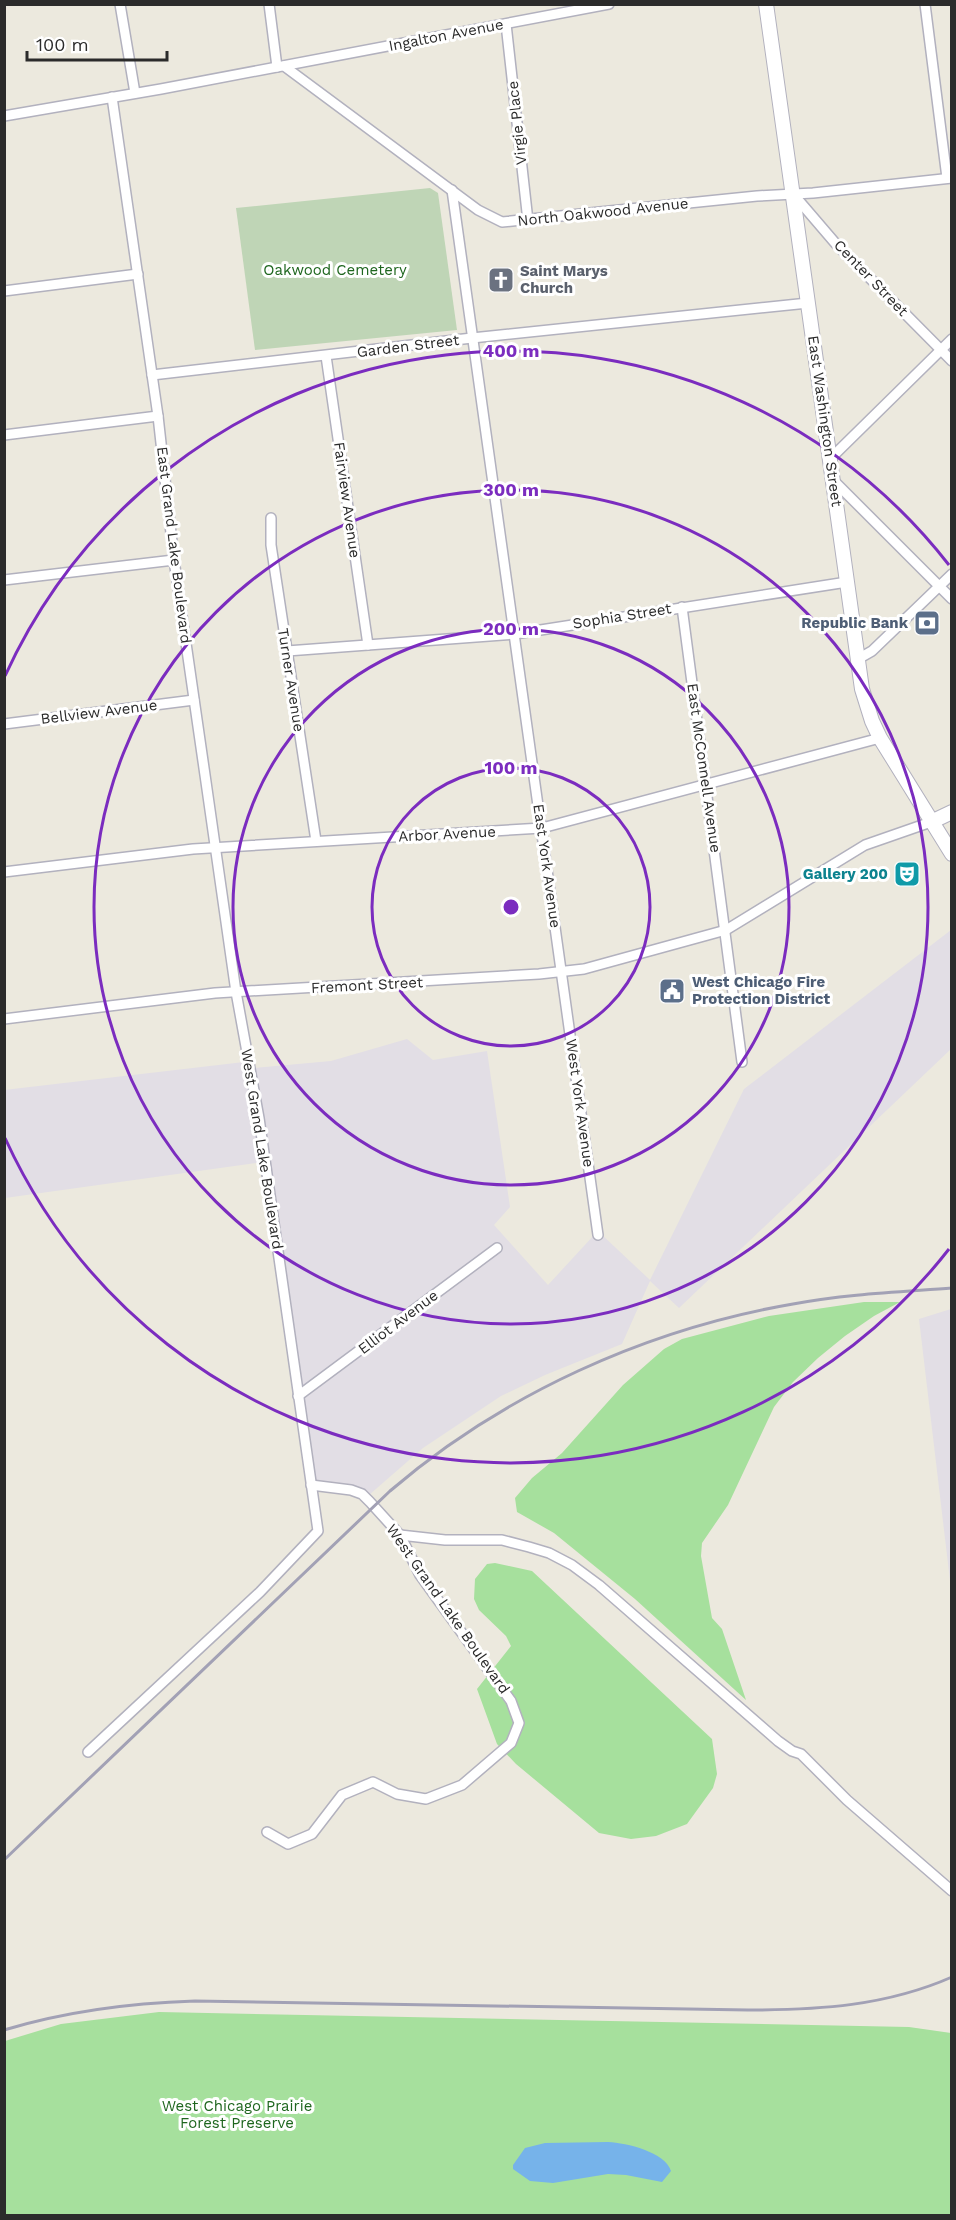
<svg xmlns="http://www.w3.org/2000/svg" width="956" height="2220" viewBox="0 0 956 2220" font-family="'Work Sans',sans-serif">
<style>
.industrial{fill:#e2dee5}
.green{fill:#a6e09d}
.cemetery{fill:#bfd5b6}
.water{fill:#76b3ea}
.lines{fill:none;stroke-linecap:round;stroke-linejoin:round}
.street-casing{stroke:#b2b1be;stroke-width:12}
.secondary-casing{stroke:#b2b1be;stroke-width:16}
.street{stroke:#fff;stroke-width:9}
.secondary{stroke:#fff;stroke-width:14}
.rail{stroke:#a2a1b5;stroke-width:3}
.ring{fill:none;stroke:#7b2cbf;stroke-width:3}
.labels{text-anchor:middle;stroke-width:6;stroke-linejoin:round;paint-order:stroke}
.street-label{font-size:15px;fill:#2b2b2b;stroke:#fff}
.park-label{font-size:15px;fill:#1e661e;stroke:#fff}
.worship-label{font-size:15px;font-weight:bold;fill:#5b616d;stroke:#fff;text-anchor:start}
.service-label{font-size:15px;font-weight:bold;fill:#4e5e75;stroke:#fff;text-anchor:end}
.culture-label{font-size:15px;font-weight:bold;fill:#0d838f;stroke:#fff;text-anchor:end}
.centre{fill:#7b2cbf;stroke:#fff;stroke-width:3}
.ring-label{font-size:18px;text-anchor:middle;font-weight:bold;fill:#7b2cbf;stroke:#fff;stroke-width:6;stroke-linejoin:round;paint-order:stroke}
</style>
<rect width="100%" height="100%" fill="#ece9de"/>
<g class="industrial">
<polygon points="951,930 951,1049 679,1308 650,1281 622,1344 545,1375 501,1396 423,1448 369,1495 350,1485 314,1481 263,1112 254,1068 331,1061 407,1039 433,1060 487,1051 510,1207 494,1225 548,1285 595,1234 601,1234 650,1280 744,1089"/>
<polygon points="244,1062 256,1117 263,1162 5,1198 4,1090"/>
<polygon points="951,1309 951,1589 919,1319"/>
</g>
<g class="green">
<polygon points="864,1302 900,1302 874,1316 845,1336 818,1358 793,1382 774,1407 728,1505 702,1543 701,1556 712,1618 722,1629 746,1700 635,1599 554,1533 517,1512 515,1498 532,1478 562,1453 623,1385 664,1349 682,1339 769,1316"/>
<polygon points="495,1563 532,1571 712,1739 717,1774 713,1788 687,1824 656,1836 631,1839 599,1833 516,1764 497,1744 477,1689 511,1646 506,1636 479,1610 474,1599 475,1579 487,1564"/>
<polygon points="159,2012 909,2027 951,2033 951,2215 5,2216 5,2041 61,2024"/>
</g>
<polygon class="cemetery" points="430,188 438,193 457,330 255,350 236,208"/>
<path class="water" d="M608,2142C627,2143 665,2152 671,2171L662,2182L626,2175L608,2174L553,2183L530,2181L513,2169V2165L525,2148L545,2143Z"/>
<g class="lines">
<g class="street-casing">
<g id="street">
<polyline points="120,4 135,93"/>
<polyline points="269,4 277,67"/>
<polyline points="925,4 947,178"/>
<polyline points="506,24 528,221"/>
<polyline points="284,66 478,210 502,222 757,196 813,193 952,178"/>
<polyline points="4,116 161,89 609,4"/>
<polyline points="452,190 598,1235"/>
<polyline points="794,195 836,244 952,361"/>
<polyline points="4,291 138,274"/>
<polyline points="326,356 368,645"/>
<polyline points="152,375 472,338 808,303"/>
<polyline points="4,435 158,416"/>
<polyline points="830,459 952,339"/>
<polyline points="833,480 952,599"/>
<polyline points="271,518 271,545 316,841"/>
<polyline points="4,580 174,560"/>
<polyline points="682,607 742,1062"/>
<polyline points="287,651 515,634 847,582"/>
<polyline points="858,659 872,651 952,574"/>
<polyline points="4,724 194,700"/>
<polyline points="4,872 193,849 542,828 880,738"/>
<polyline points="4,1019 215,993 539,974 584,969 726,930 865,845 931,822"/>
<polyline points="298,1396 497,1248"/>
<polyline points="400,1535 445,1540 502,1540 529,1547 549,1553 572,1565 599,1585 778,1741 792,1751 801,1754 847,1800 952,1891"/>
<polyline points="88,1752 260,1592 318,1531 259,1118 236,992 205,775 174,560 158,416 112,97"/>
<polyline points="267,1832 288,1844 312,1834 342,1795 373,1782 397,1794 426,1799 462,1785 511,1743 519,1723 511,1701 420,1575 400,1535 370,1502 362,1494 351,1490 311,1485"/>
</g>
</g>
<g class="secondary-casing">
<g id="secondary">
<polyline points="766,4 862,689 872,721 880,738 952,854"/>
<polyline points="931,822 952,812"/>
</g>
</g>
<use href="#street" class="street"/>
<use href="#secondary" class="secondary"/>
<g class="rail">
<path d="M4,1860L390,1491C503,1394 647,1329 793,1304C846,1294 899,1292 952,1288"/>
<path d="M4,2030C67,2011 130,2003 195,2001L748,2010C819,2010 886,2006 952,1977"/>
</g>
</g>
<g class="ring">
<circle cx="511" cy="907" r="139"/>
<circle cx="511" cy="907" r="278"/>
<circle cx="511" cy="907" r="417"/>
<path d="M949 1249A556 556 0 0 1 5 1138M5 676A556 556 0 0 1 949 565"/>
</g>
<defs>
<g id="church-square" transform="scale(1.35)"><rect x="-9" y="-9" width="18" height="18" rx="4" fill="#6b7280" stroke="#fff"/><path d="M-1.2-6h2.4v3.5h3.3v2.4h-3.3V6h-2.4V-.1h-3.3v-2.4h3.3Z" fill="#fff"/></g>
<g id="bank-square" transform="scale(1.35)"><rect x="-9" y="-9" width="18" height="18" rx="4" fill="#5c6f8a" stroke="#fff"/><path d="M-6-4H6V4H-6ZM0-2.3a2.3 2.3 0 1 0 0 4.6a2.3 2.3 0 1 0 0-4.6Z" fill="#fff"/></g>
<g id="theatre-square" transform="scale(1.35)"><rect x="-9" y="-9" width="18" height="18" rx="4" fill="#0f9aa8" stroke="#fff"/><path d="M-5-5.5Q0-4 5-5.5V0Q5 5 0 6Q-5 5-5 0ZM-3.3-2.5H-1v1.5H-3.3ZM1-2.5H3.3v1.5H1ZM-2.8 1Q0 5.5 2.8 1Z" fill="#fff"/></g>
<g id="civic-square" transform="scale(1.35)"><rect x="-9" y="-9" width="18" height="18" rx="4" fill="#5c6f8a" stroke="#fff"/><path d="M-.6-6.5H3V-4.5H.6V-3L4-1V1h2V6H-6V1h2V-1L-.6-3ZM-1.2 2.5V6h2.4V2.5Z" fill="#fff"/></g>
</defs>
<g fill-rule="evenodd">
<use href="#church-square" x="501" y="280"/>
<use href="#bank-square" x="927" y="623"/>
<use href="#theatre-square" x="907" y="874"/>
<use href="#civic-square" x="672" y="991"/>
</g>
<g class="labels">
<g class="street-label">
<text transform="translate(446 35) rotate(-11)" y="5">Ingalton Avenue</text>
<text transform="translate(517 123) rotate(-96)" y="5">Virgie Place</text>
<text transform="translate(603 212) rotate(-6)" y="5">North Oakwood Avenue</text>
<text transform="translate(871 278) rotate(46)" y="5">Center Street</text>
<text transform="translate(408 346) rotate(-7)" y="5">Garden Street</text>
<text transform="translate(825 421) rotate(82)" y="5">East Washington Street</text>
<text transform="translate(347 500) rotate(82)" y="5">Fairview Avenue</text>
<text transform="translate(174 545) rotate(83)" y="5">East Grand Lake Boulevard</text>
<text transform="translate(622 616) rotate(-9)" y="5">Sophia Street</text>
<text transform="translate(291 680) rotate(81)" y="5">Turner Avenue</text>
<text transform="translate(99 712) rotate(-7)" y="5">Bellview Avenue</text>
<text transform="translate(704 768) rotate(82)" y="5">East McConnell Avenue</text>
<text transform="translate(447 834) rotate(-3)" y="5">Arbor Avenue</text>
<text transform="translate(547 866) rotate(82)" y="5">East York Avenue</text>
<text transform="translate(367 985) rotate(-3)" y="5">Fremont Street</text>
<text transform="translate(580 1103) rotate(82)" y="5">West York Avenue</text>
<text transform="translate(262 1149) rotate(81)" y="5">West Grand Lake Boulevard</text>
<text transform="translate(398 1322) rotate(-37)" y="5">Elliot Avenue</text>
<text transform="translate(448 1609) rotate(55)" y="5">West Grand Lake Boulevard</text>
</g>
<g class="park-label">
<text x="335" y="275">Oakwood Cemetery</text>
<text x="237" y="2111">West Chicago Prairie<tspan x="237" dy="17">Forest Preserve</tspan></text>
</g>
<g class="worship-label">
<text x="520" y="276">Saint Marys<tspan x="520" dy="17">Church</tspan></text>
</g>
<g class="service-label">
<text x="908" y="628">Republic Bank</text>
<text x="692" y="987" text-anchor="start">West Chicago Fire<tspan x="692" dy="17">Protection District</tspan></text>
</g>
<g class="culture-label">
<text x="888" y="879">Gallery 200</text>
</g>
</g>
<circle cx="511" cy="907" r="9" class="centre"/>
<g class="ring-label">
<text x="511" y="357">400 m</text>
<text x="511" y="496">300 m</text>
<text x="511" y="635">200 m</text>
<text x="511" y="774">100 m</text>
</g>
<rect width="956" height="2220" fill="none" stroke="#2b2b2b" stroke-width="12"/>
<path d="M27 51v9h140v-9" fill="none" stroke="#2b2b2b" stroke-width="3"/>
<text x="36" y="51" font-size="18" fill="#2b2b2b" stroke="#ffffff" stroke-width="4.5" paint-order="stroke">100 m</text>
</svg>
